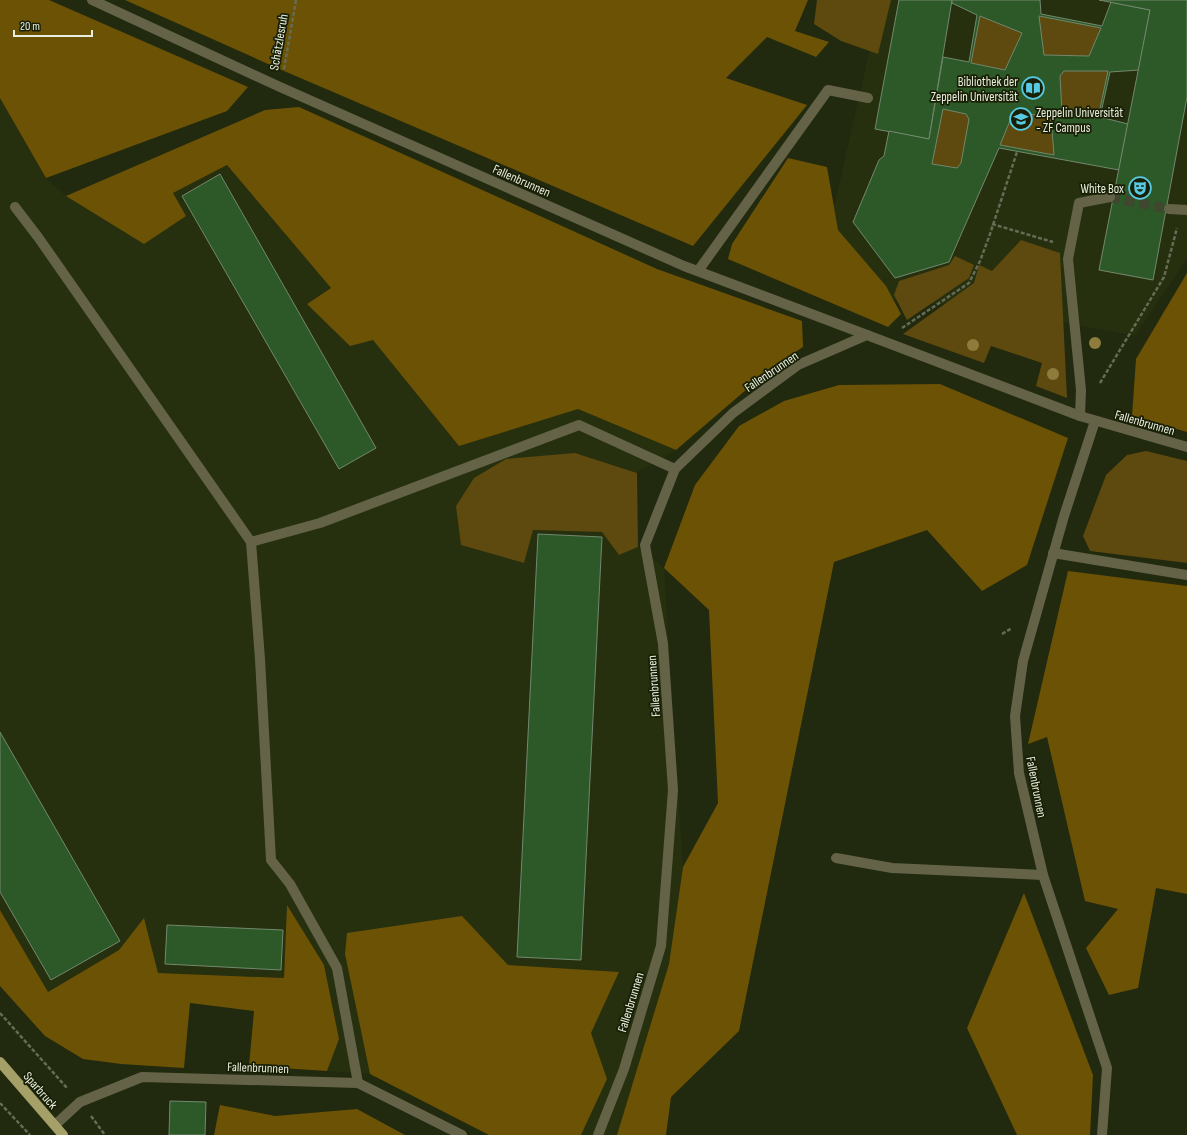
<svg xmlns="http://www.w3.org/2000/svg" width="1187" height="1135" viewBox="0 0 1187 1135" font-family="'Sofia Sans Condensed',sans-serif">
<style>
.built{fill:#26300e}
.green{fill:#5e490e}
.forest{fill:#6c5204}
.building{fill:#2d5928;stroke:#73886f;fill-rule:evenodd}
.lines{fill:none;stroke-linecap:round;stroke-linejoin:round}
.minor-tunnel{stroke:#3f472e;stroke-width:10;stroke-dasharray:10 5;stroke-linecap:butt}
.path{stroke:#656c56;stroke-width:2.5;stroke-dasharray:4 2;stroke-linecap:butt}
.minor{stroke:#646348;stroke-width:10}
.major{stroke:#a4a067;stroke-width:10}
.tree{fill:#8e7c3d}
.labels{text-anchor:middle;stroke-width:3.5;stroke-linejoin:round;paint-order:stroke}
.street-label{font-size:13px;fill:#e8eede;stroke:#181f05}
.poi-label{font-size:13px;fill:#e8eede;stroke:#181f05;text-anchor:end}
</style>
<rect width="100%" height="100%" fill="#21290f"/>
<g class="built">
<polygon points="881,0 1187,0 1187,259 1135,336 985,308 860,297 827,238"/>
<polygon points="0,98 46,178 66,196 173,193 227,165 331,288 307,304 373,340 459,446 578,409 676,450 637,473 575,453 457,506 461,545 524,563 532,530 602,532 619,555 638,547 664,568 683,867 669,964 617,1135 581,1135 607,1079 591,1033 619,972 508,965 462,916 345,954 370,1074 327,1071 339,1039 324,965 287,905 284,978 158,973 144,919 119,950 48,992 0,910"/>
</g>
<g class="green">
<polygon points="817,0 891,0 878,54 841,41 814,24"/>
<polygon points="980,16 1022,33 1005,70 971,63"/>
<polygon points="1039,16 1101,28 1089,56 1044,55"/>
<polygon points="1064,71 1108,71 1098,118 1062,112 1060,76"/>
<polygon points="943,109 966,114 969,119 961,163 957,168 932,164"/>
<polygon points="1014,111 1051,118 1054,155 1000,145"/>
<polygon points="1021,240 1060,253 1067,398 1036,386 1042,363 991,346 984,363 903,334 974,283 979,265 992,271"/>
<polygon points="955,256 974,265 969,278 907,320 894,295 899,281 949,265"/>
<polygon points="1146,451 1187,461 1187,563 1090,551 1083,536 1106,475 1127,455"/>
<polygon points="575,453 637,473 638,547 619,555 602,532 533,530 524,563 461,545 456,506 474,478 506,459"/>
</g>
<g class="forest">
<polygon points="0,0 49,0 248,87 227,111 46,178 0,98"/>
<polygon points="125,0 808,0 795,31 829,42 816,57 767,37 726,78 807,105 693,246 277,68"/>
<polygon points="299,107 657,269 802,321 803,347 775,365 676,450 578,409 459,446 373,340 350,346 307,304 331,288 227,165 173,193 186,216 144,244 66,196 265,110"/>
<polygon points="788,158 827,167 838,230 886,286 901,314 888,327 728,259 732,244"/>
<polygon points="1187,273 1187,432 1132,416 1136,359"/>
<polygon points="940,384 1068,438 1027,565 982,591 927,530 834,562 739,1031 671,1097 666,1135 617,1135 669,964 683,867 718,803 709,610 664,568 695,485 739,426 784,401 839,385"/>
<polygon points="1068,571 1187,586 1187,894 1156,888 1138,988 1109,995 1086,948 1118,909 1085,901 1047,737 1028,744"/>
<polygon points="1024,893 1093,1075 1090,1135 1017,1135 967,1028"/>
<polygon points="287,905 324,965 339,1039 327,1071 249,1066 254,1011 190,1003 184,1068 121,1064 83,1059 45,1036 0,986 0,910 48,992 119,950 144,918 158,973 284,978"/>
<polygon points="462,916 508,965 619,972 591,1033 607,1079 581,1135 489,1135 370,1074 345,954 347,933"/>
<polygon points="220,1105 275,1116 357,1109 405,1135 214,1135"/>
</g>
<g class="building">
<polygon points="899,0 952,0 929,139 875,129"/>
<path d="M952,0H1040L1041,14L1102,26L1111,2L1150,10L1139,70L1110,72L1100,117L1128,124L1119,170L999,148L949,262L895,278L853,222L879,160L884,156L889,131L929,139L943,57L969,62L977,15L952,3ZM980,16L1022,33L1005,70L971,63ZM1039,16L1101,28L1089,56L1044,55ZM1064,71H1108L1098,118L1062,112L1060,76ZM943,109L966,114L969,119L961,163L957,168L932,164ZM1014,111L1051,118L1054,155L1000,145Z"/>
<polygon points="1099,0 1187,0 1187,97 1153,280 1099,270 1150,10"/>
<polygon points="220,174 376,448 339,469 182,196"/>
<polygon points="538,534 602,537 581,960 517,957"/>
<polygon points="0,732 120,941 51,980 0,892"/>
<polygon points="167,925 283,930 281,970 165,964"/>
<polygon points="170,1101 206,1102 205,1135 169,1135"/>
</g>
<g class="lines">
<polyline class="minor-tunnel" points="1110,197 1169,209"/>
<g class="path">
<polyline points="284,69 296,0"/>
<polyline points="992,224 1053,242"/>
<polyline points="902,328 969,283 980,261 989,237 1017,152"/>
<polyline points="1100,383 1164,277 1177,228"/>
<polyline points="1002,634 1012,628"/>
<polyline points="0,1013 67,1088"/>
<polyline points="0,1103 30,1135"/>
<polyline points="91,1116 105,1135"/>
</g>
<g class="minor">
<polyline points="92,0 280,87 684,266 867,335"/>
<polyline points="15,207 38,237 251,542"/>
<polyline points="1169,209 1187,210"/>
<polyline points="698,271 828,90 868,98"/>
<polyline points="1080,416 1081,390 1068,259 1079,203 1110,197"/>
<polyline points="1095,421 1064,516 1023,661 1015,716 1019,773 1043,875 1107,1068 1102,1135"/>
<polyline points="1053,553 1187,575"/>
<polyline points="836,858 892,868 1043,875"/>
<polyline points="358,1083 337,968 290,884 271,860 260,659 251,542 320,523 579,425 675,469"/>
<polyline points="55,1125 80,1102 142,1077 358,1083 462,1135"/>
<polyline points="598,1135 624,1069 661,946 673,790 663,644 645,545 675,469 733,413 798,365 867,335 1080,416 1187,447"/>
</g>
<polyline class="major" points="0,1062 63,1135"/>
</g>
<g class="tree">
<circle cx="1095" cy="343" r="6"/>
<circle cx="973" cy="345" r="6"/>
<circle cx="1053" cy="374" r="6"/>
</g>
<defs>
<g id="library-ring" transform="scale(1.15)"><circle r="9.5" fill="#181f05" stroke="#57c9e2" stroke-width="1.5"/><path d="M-6-4Q-3-5.5-.7-3.5V5Q-3 3-6 4ZM6-4Q3-5.5 .7-3.5V5Q3 3 6 4Z" fill="#57c9e2"/></g>
<g id="university-ring" transform="scale(1.15)"><circle r="9.5" fill="#181f05" stroke="#57c9e2" stroke-width="1.5"/><path d="M0-5L7-2L0 1L-7-2ZM-4 1L0 2.5L4 1V4Q0 6-4 4Z" fill="#57c9e2"/></g>
<g id="theatre-ring" transform="scale(1.15)"><circle r="9.5" fill="#181f05" stroke="#57c9e2" stroke-width="1.5"/><path d="M-5-5.5Q0-4 5-5.5V0Q5 5 0 6Q-5 5-5 0ZM-3.3-2.5H-1v1.5H-3.3ZM1-2.5H3.3v1.5H1ZM-2.8 1Q0 5.5 2.8 1Z" fill="#57c9e2"/></g>
</defs>
<g fill-rule="evenodd">
<use href="#library-ring" x="1033" y="88"/>
<use href="#university-ring" x="1021" y="119"/>
<use href="#theatre-ring" x="1140" y="188"/>
</g>
<g class="labels">
<g class="street-label">
<text transform="translate(278 42) rotate(-80)" y="5">Schätzlesruh</text>
<text transform="translate(522 180) rotate(24)" y="5">Fallenbrunnen</text>
<text transform="translate(771 371) rotate(-34)" y="5">Fallenbrunnen</text>
<text transform="translate(1145 422) rotate(16)" y="5">Fallenbrunnen</text>
<text transform="translate(653 686) rotate(-94)" y="5">Fallenbrunnen</text>
<text transform="translate(1037 787) rotate(79)" y="5">Fallenbrunnen</text>
<text transform="translate(630 1002) rotate(-73)" y="5">Fallenbrunnen</text>
<text transform="translate(258 1067) rotate(2)" y="5">Fallenbrunnen</text>
<text transform="translate(41 1090) rotate(49)" y="5">Sparbruck</text>
</g>
<g class="poi-label">
<text x="1018" y="86">Bibliothek der<tspan x="1018" dy="15">Zeppelin Universität</tspan></text>
<text x="1036" y="117" text-anchor="start">Zeppelin Universität<tspan x="1036" dy="15">- ZF Campus</tspan></text>
<text x="1124" y="193">White Box</text>
</g>
</g>
<path d="M14 30v6h78v-6" fill="none" stroke="#e8eede" stroke-width="2"/>
<text x="20" y="30" font-size="12" fill="#e8eede" stroke="#181f05" stroke-width="3" paint-order="stroke">20 m</text>
</svg>
